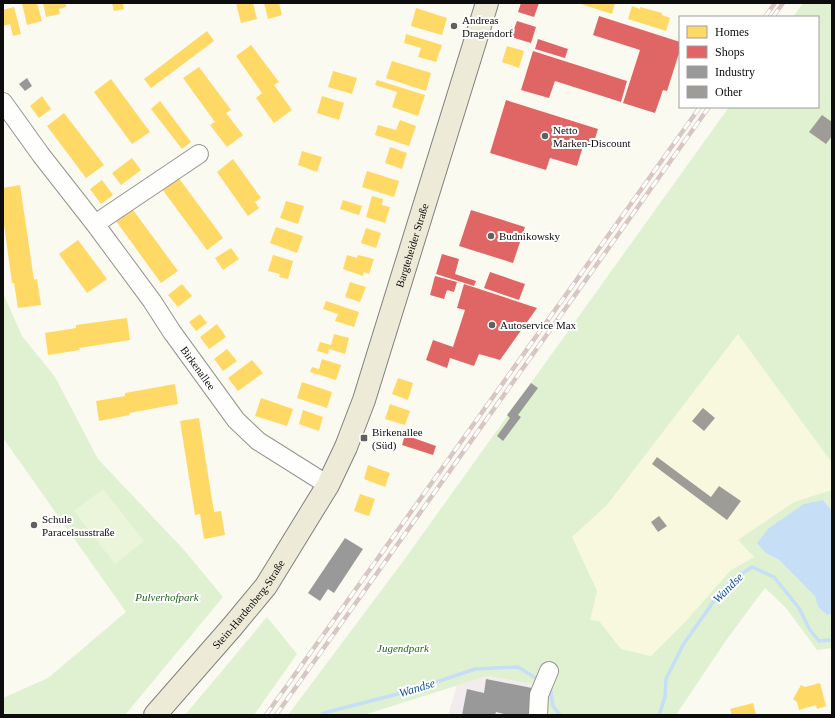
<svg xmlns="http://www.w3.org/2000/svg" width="835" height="718" viewBox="0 0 835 718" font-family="Georgia,serif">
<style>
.industrial{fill:#f3ecee}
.farmland{fill:#f7f8dd}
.green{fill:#e0f1d1}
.pitch{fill:#ebf5da}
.water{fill:#c6dff6}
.homes{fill:#ffd966}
.shops{fill:#e06666}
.industry{fill:#999}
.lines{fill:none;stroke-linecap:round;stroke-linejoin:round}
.stream{stroke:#c6dff6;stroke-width:3.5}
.building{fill:#9e9c97}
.minor-casing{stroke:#949490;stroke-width:20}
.major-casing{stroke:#81817d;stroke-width:24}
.minor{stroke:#fefefd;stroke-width:18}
.major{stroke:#edead8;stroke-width:22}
.rail-casing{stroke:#d7c6c3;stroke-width:4.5}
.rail{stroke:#fff;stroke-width:3;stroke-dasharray:9;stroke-linecap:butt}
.poi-dot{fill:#60605d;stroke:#fff;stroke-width:1.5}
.labels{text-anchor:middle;stroke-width:4;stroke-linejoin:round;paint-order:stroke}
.poi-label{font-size:11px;fill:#0d0d0d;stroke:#fff;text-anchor:start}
.street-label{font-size:11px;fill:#0d0d0d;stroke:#fff}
.park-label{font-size:11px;font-style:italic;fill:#22671c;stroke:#fff}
.water-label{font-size:12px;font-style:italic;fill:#1352a3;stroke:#fff}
</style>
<rect width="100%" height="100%" fill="#fbfaf1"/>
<polygon class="industrial" points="487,676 538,685 538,715 448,715 457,685"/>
<polygon class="farmland" points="738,334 832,463 832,490 794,503 738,540 754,557 731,570 685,622 651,656 621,649 599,621 590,620 571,537 607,505"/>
<g class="green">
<polygon points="803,3 832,3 832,463 738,334 607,505 572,537 597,591 590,620 599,621 621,649 651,656 685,622 731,570 754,557 738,540 794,502 832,490 832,511 823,500 766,553 779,560 816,596 818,607 827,615 832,614 832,648 817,650 786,608 765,588 727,639 676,715 545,715 538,685 487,676 364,715 288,715 404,560 729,107 818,107 818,17 793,17"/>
<polygon points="3,293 22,336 55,377 98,459 184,550 223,597 125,715 3,715 3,698 48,678 126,612 3,438"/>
<polygon points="267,617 297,654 254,715 185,715"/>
</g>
<polygon class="pitch" points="103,489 144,541 115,564 74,511"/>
<polygon class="water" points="823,500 832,511 832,614 827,615 818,607 815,596 779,560 766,553 757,543 769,528 804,504"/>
<g class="homes">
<polygon points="22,3 37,3 42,21 27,25"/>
<polygon points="43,3 66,3 66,7 59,9 60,14 46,17"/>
<polygon points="112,3 123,3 124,9 114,11"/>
<polygon points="236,3 253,3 257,19 241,23"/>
<polygon points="264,3 279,3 282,15 268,19"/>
<polygon points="578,3 615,3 612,14"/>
<polygon points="632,6 640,9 640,7 662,13 662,15 670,18 666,31 628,19"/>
<polygon points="14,7 21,34 13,36 10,24 3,26 3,10"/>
<polygon points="416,8 447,18 442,35 411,26"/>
<polygon points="207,31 214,41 151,88 144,79"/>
<polygon points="406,34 442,45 436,62 418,57 421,48 404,43"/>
<polygon points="251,45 279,82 274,85 292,110 274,123 256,98 262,93 236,56"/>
<polygon points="507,46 524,51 519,68 502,62"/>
<polygon points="392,61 431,73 426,91 386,78"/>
<polygon points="199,67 231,110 226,113 243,135 227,147 210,125 215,122 183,78"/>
<polygon points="333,71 357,78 352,94 328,87"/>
<polygon points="111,79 150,132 132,144 94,92"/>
<polygon points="377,80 425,95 418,116 392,107 397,92 375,85"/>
<polygon points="42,96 51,109 39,118 30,106"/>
<polygon points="322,96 344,103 339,120 317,113"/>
<polygon points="160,101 191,142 182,149 151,109"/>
<polygon points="64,113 104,165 86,178 47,126"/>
<polygon points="400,120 416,126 409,146 375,135 378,125 396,130"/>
<polygon points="390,147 407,153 402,169 385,163"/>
<polygon points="302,151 322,157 317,172 298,165"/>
<polygon points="132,158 141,170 121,185 112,173"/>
<polygon points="233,159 261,198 255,202 259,208 248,216 217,172"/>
<polygon points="367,171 399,181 394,197 362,187"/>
<polygon points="178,177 223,238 207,250 162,189"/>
<polygon points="102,180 113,195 101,204 90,189"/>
<polygon points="20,185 34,280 37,279 41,305 18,308 14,283 12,283 3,217 3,188"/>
<polygon points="372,196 383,199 382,205 390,207 385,223 366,217"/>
<polygon points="343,200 362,206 359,215 340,209"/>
<polygon points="286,201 304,206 298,224 280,218"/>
<polygon points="133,210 178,271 161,283 116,221"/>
<polygon points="276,227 303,236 297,253 270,243"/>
<polygon points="366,228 381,233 376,248 361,243"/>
<polygon points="78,240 107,279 87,293 59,254"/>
<polygon points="231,248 239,259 223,270 215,258"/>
<polygon points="273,255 293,261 288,279 279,277 280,274 268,271"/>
<polygon points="347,255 357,258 358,255 374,259 369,274 364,272 363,276 343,269"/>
<polygon points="350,282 366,287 360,302 345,297"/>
<polygon points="182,284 192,296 178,307 168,295"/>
<polygon points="326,301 359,312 354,327 335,321 338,314 323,309"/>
<polygon points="200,314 207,323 196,331 189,322"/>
<polygon points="127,318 130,340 79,348 80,350 48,355 45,333 76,328 76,325"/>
<polygon points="217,324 226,337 209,349 200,337"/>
<polygon points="334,334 349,338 345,354 329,349 328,354 317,351 320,342 331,345"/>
<polygon points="227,349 237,361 223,371 214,359"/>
<polygon points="322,359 341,365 336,380 310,372 312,367 319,369"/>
<polygon points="252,360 263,373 238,391 228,378"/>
<polygon points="398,378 413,383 408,400 392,394"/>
<polygon points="302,382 332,392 327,408 297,398"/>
<polygon points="175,384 178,404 129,413 130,415 99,421 96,401 125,396 125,393"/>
<polygon points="261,398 293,409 287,426 255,416"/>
<polygon points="390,404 410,411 405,425 385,419"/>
<polygon points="303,410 323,417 319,431 299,424"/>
<polygon points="199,418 214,512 221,511 225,535 204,539 200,514 195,515 180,421"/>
<polygon points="368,465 390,473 385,487 364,479"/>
<polygon points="360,494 375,499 369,516 354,511"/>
<polygon points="820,683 826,706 817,709 816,705 799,710 797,702 793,699 801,685 805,687"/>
<polygon points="753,703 756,715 732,715 730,709"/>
</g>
<g class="shops">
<polygon points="521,3 539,3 534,17 518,12"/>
<polygon points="599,16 680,42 680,50 667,91 663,90 655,113 623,103 640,50 593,35"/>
<polygon points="517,21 536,27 531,43 511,37"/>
<polygon points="538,39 568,49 565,58 535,49"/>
<polygon points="533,51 627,81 621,102 555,81 549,98 521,90"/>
<polygon points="506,100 598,129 593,145 584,143 577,166 550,158 546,170 490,153"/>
<polygon points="471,210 525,227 513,263 459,246"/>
<polygon points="442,254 459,259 455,274 476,281 474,286 436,274"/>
<polygon points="490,272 525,284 519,300 484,288"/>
<polygon points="435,276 457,282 454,292 447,290 444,299 430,295"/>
<polygon points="464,284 537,308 500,360 479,354 474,366 450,358 447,368 426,360 433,340 453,347 465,310 457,308"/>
<polygon points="405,435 436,446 433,455 402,445"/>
</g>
<g class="industry">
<polygon points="27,78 32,86 25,91 19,84"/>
<polygon points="531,383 538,388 518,415 521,417 503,441 497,436 510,418 507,415"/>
<polygon points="345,538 363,549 334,593 328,589 320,601 308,593"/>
<polygon points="486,679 537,689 532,715 508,715 496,712 495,715 462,715 467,689 484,693"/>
</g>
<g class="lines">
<g class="stream">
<polyline points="550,687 553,706 560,715"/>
<polyline points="320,715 324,713 413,690 475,669 518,667 539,680"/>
<polyline points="659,715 665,697 666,679 683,645 716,598 735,578 752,567 774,577 799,608 810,630 819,641 832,640"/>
</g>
</g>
<g class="building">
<polygon points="822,115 832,122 832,136 826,144 809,132"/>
<polygon points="703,408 715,418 704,431 692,421"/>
<polygon points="657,457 711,497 719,486 741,501 727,520 652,464"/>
<polygon points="659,516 667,526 658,532 651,522"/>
</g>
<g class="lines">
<g class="minor-casing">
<g id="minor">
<path id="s1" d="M3,102L41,155L95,224L152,301L172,332L236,420L258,441L328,485"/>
<polyline points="95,224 199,154"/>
<polyline points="538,715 539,695 549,671"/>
</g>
</g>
<g class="major-casing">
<g id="major">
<path id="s2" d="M155,715L232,627L266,586L328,485L346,447L364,400L487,3"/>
</g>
</g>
<use href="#minor" class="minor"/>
<use href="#major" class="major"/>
<g class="rail-casing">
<g id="rail">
<polyline points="765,17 775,3"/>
<polyline points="773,17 783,3"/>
<polyline points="266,715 700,107"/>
<polyline points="276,715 709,107"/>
</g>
</g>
<use href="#rail" class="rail"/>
</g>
<g class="poi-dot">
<circle cx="454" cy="26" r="4"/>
<circle cx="545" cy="136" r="4"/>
<circle cx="491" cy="236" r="4"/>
<circle cx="492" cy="325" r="4"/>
<rect x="360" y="434" width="8" height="8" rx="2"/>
<circle cx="34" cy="525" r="4"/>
</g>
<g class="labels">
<g class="poi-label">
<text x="462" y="24">Andreas<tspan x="462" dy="13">Dragendorf</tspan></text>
<text x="553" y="134">Netto<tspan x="553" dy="13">Marken-Discount</tspan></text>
<text x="499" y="240">Budnikowsky</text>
<text x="500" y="329">Autoservice Max</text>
<text x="372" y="436">Birkenallee<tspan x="372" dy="13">(Süd)</tspan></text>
<text x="42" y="523">Schule<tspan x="42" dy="13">Paracelsusstraße</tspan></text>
</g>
<g class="street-label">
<text dy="4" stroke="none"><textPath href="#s2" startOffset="543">Bargteheider Straße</textPath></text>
<text dy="4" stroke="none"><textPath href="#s1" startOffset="330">Birkenallee</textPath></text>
<text dy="4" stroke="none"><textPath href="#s2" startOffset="145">Stein-Hardenberg-Straße</textPath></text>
</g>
<g class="park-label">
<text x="167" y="601">Pulverhofpark</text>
<text x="403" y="652">Jugendpark</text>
</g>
<g class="water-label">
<text transform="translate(728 588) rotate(-45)" y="4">Wandse</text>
<text transform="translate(417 688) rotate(-17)" y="4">Wandse</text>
</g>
</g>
<rect width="835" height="718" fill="none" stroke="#0d0d0d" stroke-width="8"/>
<rect x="679" y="16" width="140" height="92" fill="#ffffff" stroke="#9e9e9e"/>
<rect x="687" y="26" width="20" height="12" fill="#ffd966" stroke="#9e9e9e"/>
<text x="715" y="36" font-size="12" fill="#0d0d0d">Homes</text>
<rect x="687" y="46" width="20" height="12" fill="#e06666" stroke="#9e9e9e"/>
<text x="715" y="56" font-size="12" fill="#0d0d0d">Shops</text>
<rect x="687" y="66" width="20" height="12" fill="#999999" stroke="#9e9e9e"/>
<text x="715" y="76" font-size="12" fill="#0d0d0d">Industry</text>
<rect x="687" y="86" width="20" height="12" fill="#9e9c97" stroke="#9e9e9e"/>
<text x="715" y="96" font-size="12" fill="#0d0d0d">Other</text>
</svg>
